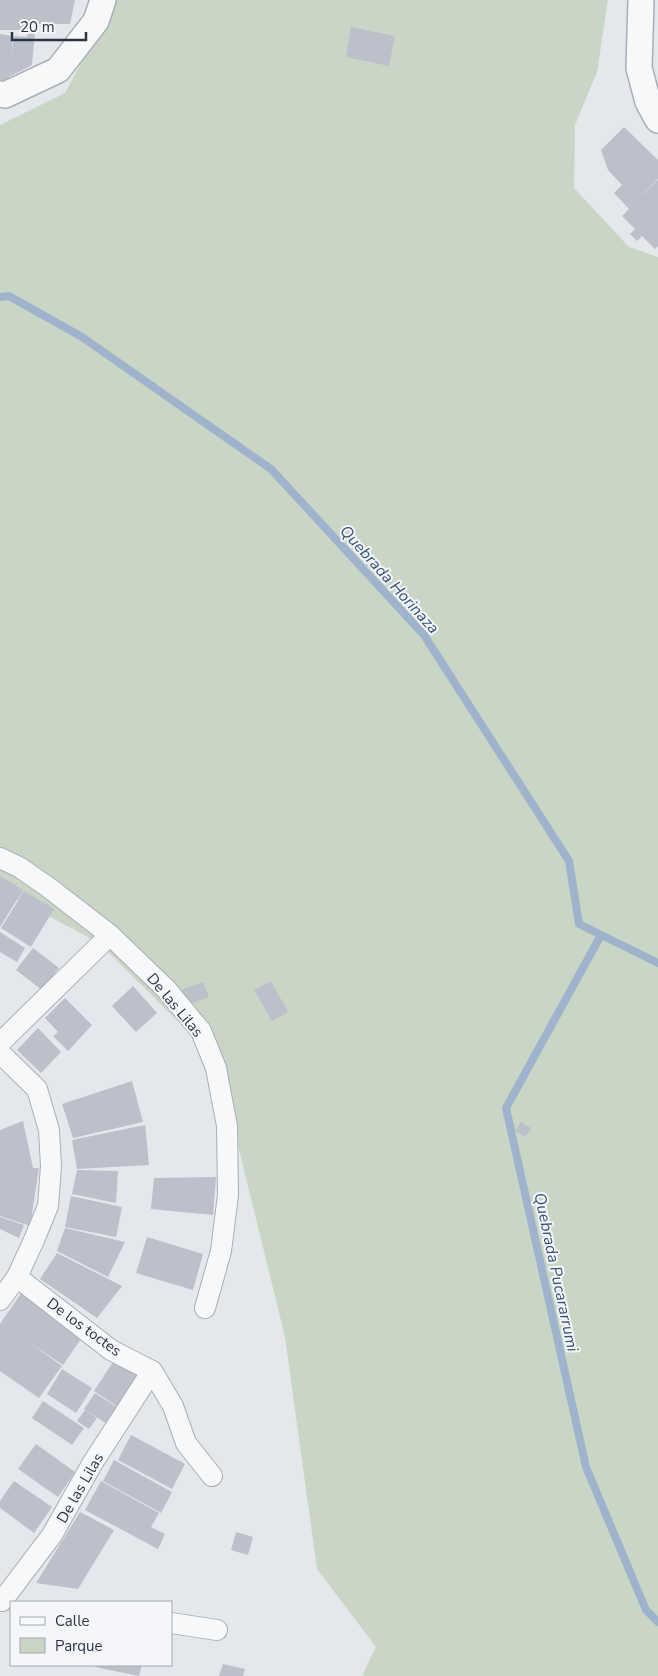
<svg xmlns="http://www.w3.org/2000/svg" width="658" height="1676" viewBox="0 0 658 1676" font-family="'Nunito Sans',sans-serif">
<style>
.green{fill:#c9d6c5}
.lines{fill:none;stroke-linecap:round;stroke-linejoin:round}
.stream{stroke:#9fb4cc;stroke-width:8}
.building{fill:#bbc0ca}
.minor-casing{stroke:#a9aeb7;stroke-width:22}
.tertiary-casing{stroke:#a9aeb7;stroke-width:28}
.minor{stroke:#f7f8fa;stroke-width:20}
.tertiary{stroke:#f7f8fa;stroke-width:25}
.labels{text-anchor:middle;stroke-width:4;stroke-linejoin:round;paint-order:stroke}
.street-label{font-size:15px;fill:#2b3445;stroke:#f4f6f9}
.water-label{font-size:16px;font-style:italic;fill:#34527a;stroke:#f4f6f9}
</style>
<rect width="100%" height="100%" fill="#e4e7ec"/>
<polygon class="green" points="115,0 608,0 597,72 575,125 574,188 629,247 658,257 658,1676 362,1676 376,1647 317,1569 285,1337 217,1060 99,943 0,890 0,125 65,93"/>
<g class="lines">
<g class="stream">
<polyline points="0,297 9,296 82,337 271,469 424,635 569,861 579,924 658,963"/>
<polyline points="601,935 506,1108 586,1467 646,1610 658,1622"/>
</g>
</g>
<g class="building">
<polygon points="0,0 75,0 70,24 33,24 32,30 0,30"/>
<polygon points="351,27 395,36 389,66 346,57"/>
<polygon points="28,31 35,32 32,65 9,77 9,79 0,81 0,34 13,36 12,54 14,36 27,37"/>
<polygon points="624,127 658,160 658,179 636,201 658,180 658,246 655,249 642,236 637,241 630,234 635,229 622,216 629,209 614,193 622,185 608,170 601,150"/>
<polygon points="0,876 23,890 0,927"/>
<polygon points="24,891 54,909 31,947 1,928"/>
<polygon points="0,932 25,948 17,962 0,952"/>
<polygon points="33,948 59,968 42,990 16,970"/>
<polygon points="271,981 288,1012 272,1021 254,990"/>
<polygon points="203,982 209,997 184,1006 178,991"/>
<polygon points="133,986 157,1013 136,1032 112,1006"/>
<polygon points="65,998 92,1025 68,1051 53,1036 58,1032 45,1018"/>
<polygon points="38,1028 61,1052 41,1073 17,1050"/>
<polygon points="132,1081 143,1122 73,1138 62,1104"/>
<polygon points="23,1121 33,1168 39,1168 30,1226 0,1216 0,1130"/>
<polygon points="521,1122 531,1128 525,1137 515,1131"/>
<polygon points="145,1125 149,1165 77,1169 72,1140"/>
<polygon points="77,1170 118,1171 116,1203 72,1194"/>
<polygon points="216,1177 213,1215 151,1209 154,1178"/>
<polygon points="71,1196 122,1207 116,1237 65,1227"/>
<polygon points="0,1217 24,1225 19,1238 0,1229"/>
<polygon points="65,1228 125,1242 108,1277 57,1251"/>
<polygon points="147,1237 203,1254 193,1290 136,1273"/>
<polygon points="57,1253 122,1286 97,1318 40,1279"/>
<polygon points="22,1292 83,1336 63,1365 30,1343 62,1366 39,1398 0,1371 0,1324"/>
<polygon points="115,1359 138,1374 118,1407 94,1391"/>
<polygon points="62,1369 92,1388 76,1413 47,1394"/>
<polygon points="95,1393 118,1408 107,1424 84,1409"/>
<polygon points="43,1401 84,1428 72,1445 32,1418"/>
<polygon points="85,1410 97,1418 89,1429 77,1421"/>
<polygon points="131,1435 185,1464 172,1489 118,1460"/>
<polygon points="36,1444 75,1472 58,1497 18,1469"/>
<polygon points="114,1460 172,1492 161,1513 103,1481"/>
<polygon points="14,1481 52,1507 34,1533 0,1508 0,1501"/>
<polygon points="101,1481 159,1513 151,1527 165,1534 158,1549 85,1510"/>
<polygon points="80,1512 114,1530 78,1589 36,1583"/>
<polygon points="236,1532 253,1537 248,1555 231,1550"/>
<polygon points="223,1664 245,1669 243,1676 219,1676"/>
<polygon points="95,1665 142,1665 139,1676 95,1667"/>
</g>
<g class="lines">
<g class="minor-casing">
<g id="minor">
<polyline points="0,858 19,867 48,887 110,935 167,990 201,1031 216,1068 227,1126 228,1195 221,1251 205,1308"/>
<polyline points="0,1043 110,935"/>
<polyline points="0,1053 37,1089 49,1130 51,1166 48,1206 34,1240 17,1277 0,1300"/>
<polyline points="17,1277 111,1350 152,1371 173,1406 186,1443 212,1476"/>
<polyline points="2,1601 52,1535 92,1464 152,1371"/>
<polyline points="171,1623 217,1630"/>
</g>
</g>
<g class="tertiary-casing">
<g id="tertiary">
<polyline points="641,0 639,68 648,102 658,120"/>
<polyline points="0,94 5,95 58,70 96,21 103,0"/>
</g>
</g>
<use href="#minor" class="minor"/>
<use href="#tertiary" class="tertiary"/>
</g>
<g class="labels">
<g class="street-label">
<text transform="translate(175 1005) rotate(50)" y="5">De las Lilas</text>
<text transform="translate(84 1327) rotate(36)" y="5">De los toctes</text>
<text transform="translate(80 1488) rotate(-60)" y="5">De las Lilas</text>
</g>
<g class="water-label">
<text transform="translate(390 579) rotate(48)" y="6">Quebrada Horinaza</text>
<text transform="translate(557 1272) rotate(78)" y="6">Quebrada Pucararrumi</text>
</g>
</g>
<rect x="10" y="1601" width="162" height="65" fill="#f4f6f9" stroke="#a4a8b1"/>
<rect x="20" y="1617" width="25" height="8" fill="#f7f8fa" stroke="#a4a8b1"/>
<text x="55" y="1626" font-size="15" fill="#2b3445">Calle</text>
<rect x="20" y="1638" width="25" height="15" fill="#c9d6c5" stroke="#a4a8b1"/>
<text x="55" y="1651" font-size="15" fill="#2b3445">Parque</text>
<path d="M12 32v8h74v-8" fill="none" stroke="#2b3445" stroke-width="2.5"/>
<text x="20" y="32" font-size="15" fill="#2b3445" stroke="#f4f6f9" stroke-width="4" paint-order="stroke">20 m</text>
</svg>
